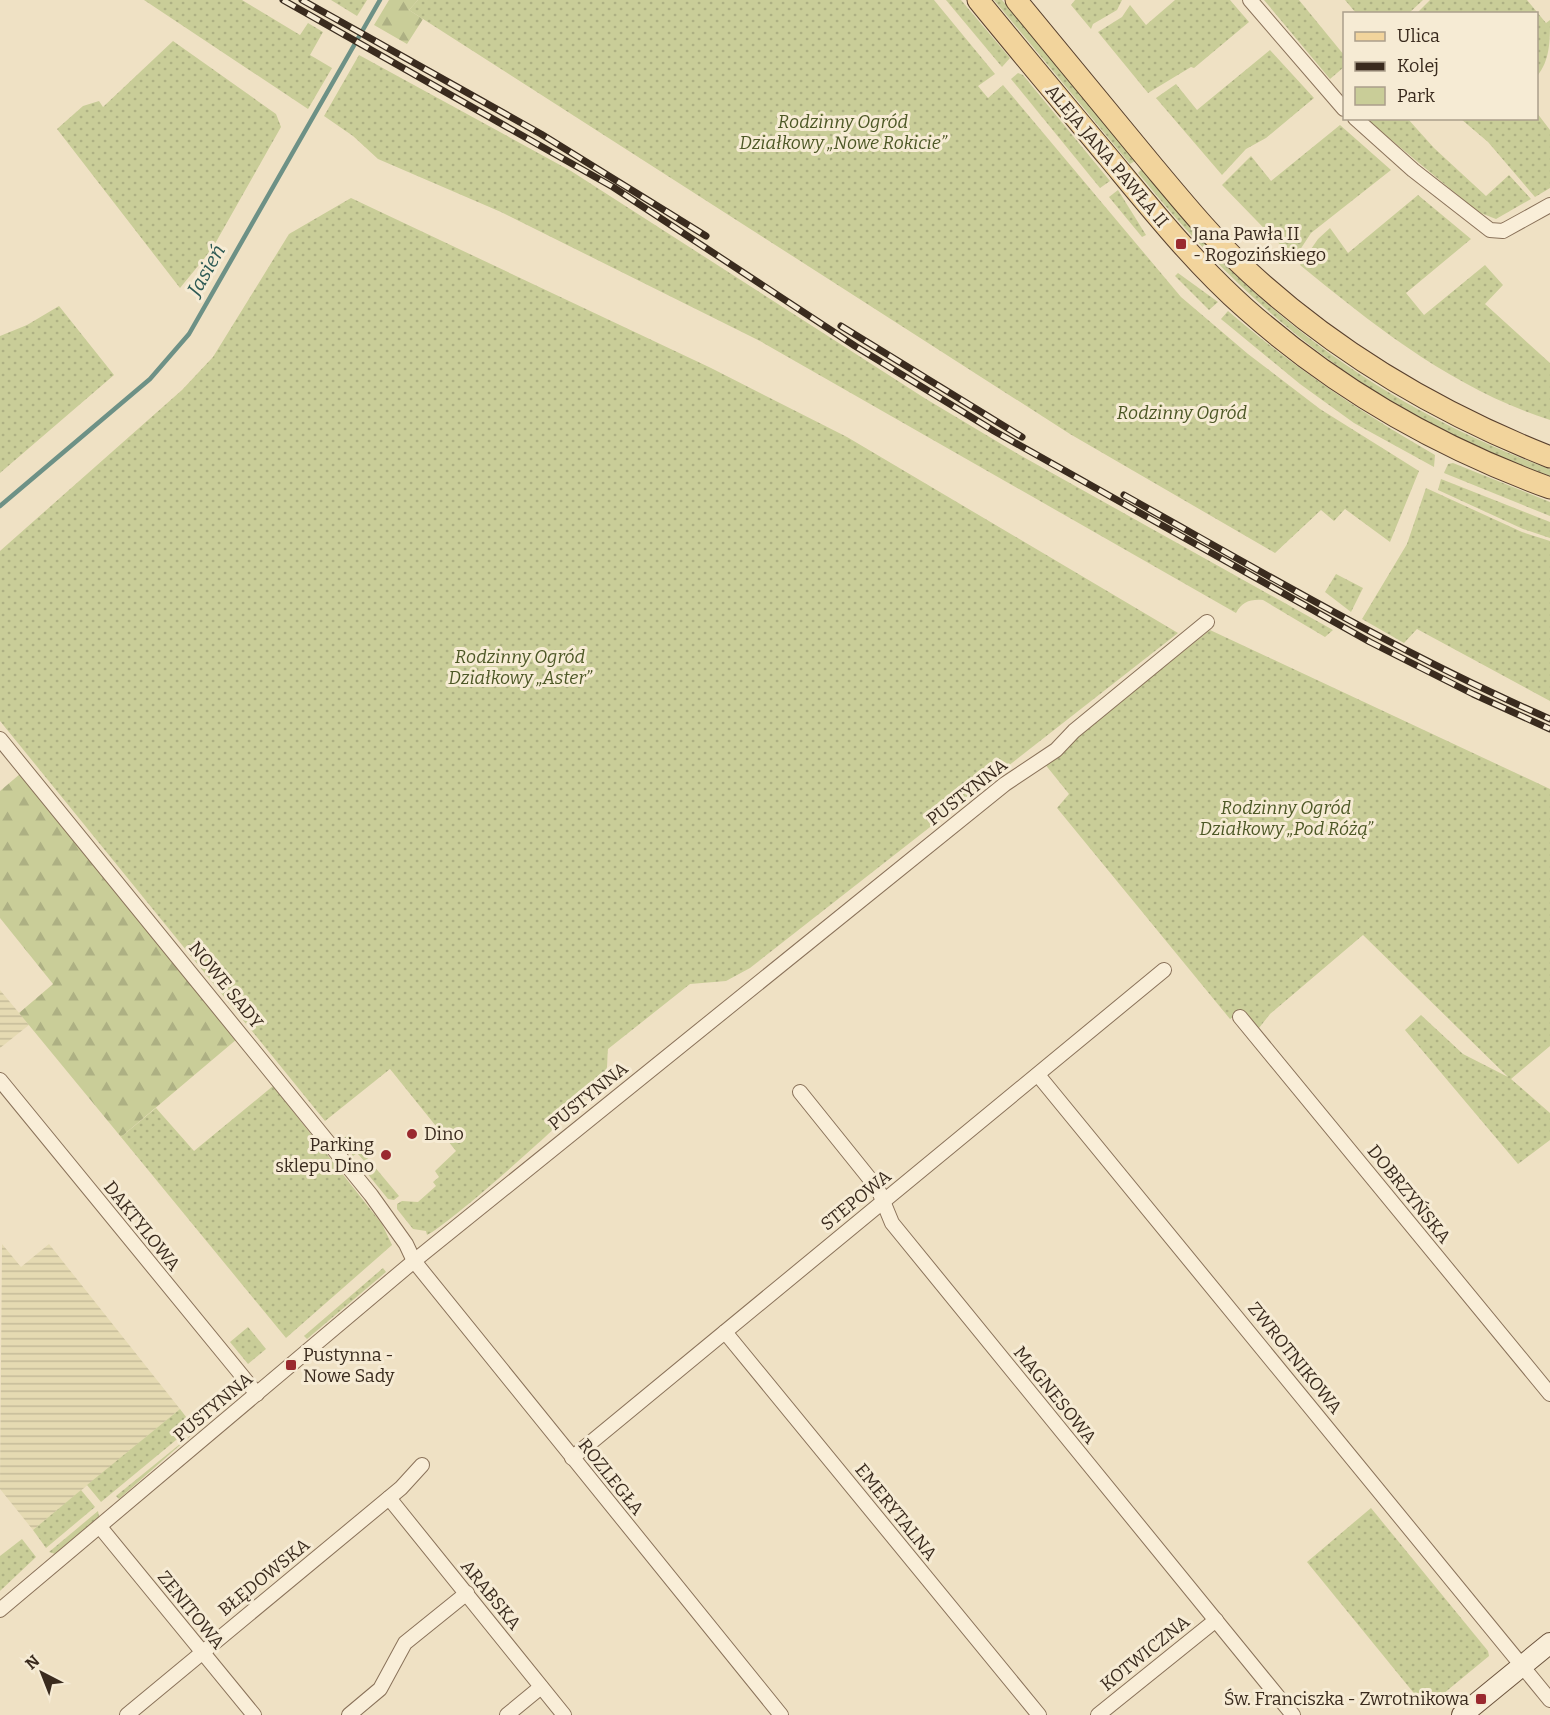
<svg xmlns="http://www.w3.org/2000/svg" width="1550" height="1715" viewBox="0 0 1550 1715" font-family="Bitter,serif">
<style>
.farmland{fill:url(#farmland-rules)}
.green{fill:url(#green-dots)}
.forest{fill:url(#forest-firs)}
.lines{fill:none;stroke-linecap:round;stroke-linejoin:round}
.stream{stroke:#6d9186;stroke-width:4.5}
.street-casing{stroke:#8a725a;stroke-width:16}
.secondary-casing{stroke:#6c533d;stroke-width:22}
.primary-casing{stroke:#58402e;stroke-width:23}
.street{stroke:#f9eed8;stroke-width:14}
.secondary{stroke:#f9eed8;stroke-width:20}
.primary{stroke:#f2d49c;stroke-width:21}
.rail-casing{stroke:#3a2b1e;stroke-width:7}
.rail{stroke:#f6ebd4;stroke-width:4.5;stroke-dasharray:14;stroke-linecap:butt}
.poi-dot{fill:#9a292f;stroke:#f6ebd4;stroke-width:2}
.labels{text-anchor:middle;stroke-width:6;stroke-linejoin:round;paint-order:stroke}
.park-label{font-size:18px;font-style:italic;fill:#4c5725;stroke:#f6ebd4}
.street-label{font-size:18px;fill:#3a2b1e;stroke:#f6ebd4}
.poi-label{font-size:18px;fill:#3a2b1e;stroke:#f6ebd4;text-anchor:start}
.water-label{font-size:20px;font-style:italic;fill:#2e5a55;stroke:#f6ebd4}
</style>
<defs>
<pattern id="farmland-rules" width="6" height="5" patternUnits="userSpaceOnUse" patternTransform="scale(1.5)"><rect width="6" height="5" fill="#e5dab2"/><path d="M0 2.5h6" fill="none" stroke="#c5bb99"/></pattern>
<pattern id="green-dots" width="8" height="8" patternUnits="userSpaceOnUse" patternTransform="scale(1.5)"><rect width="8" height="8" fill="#c9cd98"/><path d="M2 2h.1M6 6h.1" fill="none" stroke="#adb083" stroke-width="1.8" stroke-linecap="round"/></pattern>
<pattern id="forest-firs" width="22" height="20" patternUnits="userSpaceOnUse" patternTransform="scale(1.5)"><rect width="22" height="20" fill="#c9cd98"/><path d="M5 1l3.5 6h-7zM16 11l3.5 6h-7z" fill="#adb083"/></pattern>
</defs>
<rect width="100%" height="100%" fill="#efe1c4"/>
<g class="farmland">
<polygon points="0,990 29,1025 0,1048"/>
<polygon points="2,1244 21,1267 49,1244 180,1409 33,1530 0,1489"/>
</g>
<g class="green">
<polygon points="144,0 242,0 300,35 308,23 323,32 310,55 332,68 308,109"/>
<polygon points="331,0 367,0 357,16"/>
<polygon points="418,0 934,0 995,74 978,86 988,98 1003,85 1181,297 1248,354 1320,409 1419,471 1390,542 1345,509 1334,521 1321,510 1275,553 1070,434 409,10"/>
<polygon points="946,0 961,0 1010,58 1002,67"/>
<polygon points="994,0 1002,0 1135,161 1130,164"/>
<polygon points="1075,0 1122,0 1117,10 1093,24 1091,29 1071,5"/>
<polygon points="1175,0 1230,0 1249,22 1194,68 1191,67 1148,93 1098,32 1122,17 1130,5 1146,25"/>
<polygon points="1264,0 1299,0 1344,55 1344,67 1330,79"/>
<polygon points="1345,0 1423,0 1408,14 1356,13"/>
<path d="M1430,0H1527L1546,23L1550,20C1550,41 1550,61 1537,76L1536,14L1417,13Z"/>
<polygon points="173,41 276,114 281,127 212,249 180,288 57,129 83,106 99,101 103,107"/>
<polygon points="1270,50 1314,98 1266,138 1246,149 1222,175 1156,98 1176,84 1197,110"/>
<path d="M359,55L571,171L926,399L1018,454L1333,630L1325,637L1263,600C1250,599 1242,602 1236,613L760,341L501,212L378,159L353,136L324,116Z"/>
<polygon points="1018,73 1023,75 1110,181 1100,188 1011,79"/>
<polygon points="1537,113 1550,130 1550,188 1535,197 1488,142 1461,119 1536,118"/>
<polygon points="1366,119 1408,119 1434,148 1486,196 1509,175 1531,199 1496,219 1478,212"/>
<polygon points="1340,125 1391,170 1311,233 1294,259 1222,185 1251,156 1271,181"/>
<path d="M1142,169C1166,198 1190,228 1216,255C1308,351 1425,424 1550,469V476C1376,413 1253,316 1138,173Z"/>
<polygon points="1118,190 1146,235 1142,237 1109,197"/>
<path d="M1418,195L1471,239L1406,293L1424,315L1485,265L1503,285L1485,304L1550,363V420C1454,389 1377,328 1300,265L1318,239L1330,228L1348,253Z"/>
<path d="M351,198L711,368L847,437L1178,633L750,968L726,981L690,984L608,1049C607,1057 608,1069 605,1076C596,1095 449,1225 427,1235L426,1231L413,1229L397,1209V1204L402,1201L418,1202L436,1186L433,1182L439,1177L435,1171L456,1151L390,1069L325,1121L0,721V551L182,390L213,357L289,234Z"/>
<polygon points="1178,273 1218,302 1209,310 1175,276"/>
<polygon points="59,306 114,375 0,473 0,336 27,325"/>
<path d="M1228,311C1293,367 1361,412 1435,455L1434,467L1354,423L1300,384L1221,319Z"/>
<polygon points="1453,463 1550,502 1550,516 1444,473 1448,464"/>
<polygon points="1441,479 1550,522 1550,538 1523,529 1438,490"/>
<polygon points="1426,488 1522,532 1550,541 1550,701 1417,629 1404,643 1362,619 1407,544"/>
<polygon points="1336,574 1363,588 1351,612 1325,592"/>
<polygon points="1210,630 1550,789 1550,1046 1511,1079 1550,1113 1550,1140 1518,1164 1405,1030 1421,1015 1463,1054 1508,1077 1363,935 1270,1014 1259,1028 1244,1011 1230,1019 1057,808 1069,794 1044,763"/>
<polygon points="273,1086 382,1224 392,1245 286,1338 121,1137 156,1108 194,1151"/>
<polygon points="348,1135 399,1196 394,1200 388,1199 362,1167 366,1163 357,1153 353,1156 343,1139"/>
<polygon points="383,1268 386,1272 307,1339 304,1336"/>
<polygon points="248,1327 266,1349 248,1364 230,1342"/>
<polygon points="180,1409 193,1426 101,1502 87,1485"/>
<polygon points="196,1431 119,1499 116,1496"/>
<polygon points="81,1490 95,1507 46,1548 33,1530"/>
<polygon points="1371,1508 1488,1651 1489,1656 1426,1708 1307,1562"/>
<polygon points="98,1511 99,1517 55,1554 49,1552"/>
<polygon points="22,1539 36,1557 0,1591 0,1556"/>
</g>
<g class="forest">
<polygon points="389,0 418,0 409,10 423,19 407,44 374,25"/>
<polygon points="20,774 237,1039 121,1137 19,1013 53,984 0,918 0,791"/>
</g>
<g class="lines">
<polyline class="stream" points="0,506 150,379 189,334 380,0"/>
<g class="street-casing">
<g id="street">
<polyline points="1250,0 1344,109"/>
<polyline points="1355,118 1413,170 1490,230 1503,231 1550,205"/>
<polyline points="0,739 371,1195 406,1244 414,1261 781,1715"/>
<polyline points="1240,1017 1550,1394"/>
<polyline points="1038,1075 1550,1700"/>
<polyline points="0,1080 257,1394"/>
<polyline points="800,1092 878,1189 892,1223 1293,1715"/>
<polyline points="725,1332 1039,1715"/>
<polyline points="572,1458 1164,970"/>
<polyline points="389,1498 564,1715"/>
<polyline points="100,1527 254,1715"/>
<polyline points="0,1610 414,1261 1005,784 1056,750 1074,731 1207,622"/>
<polyline points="127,1715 401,1488 422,1465"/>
<polyline points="349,1715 380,1689 405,1643 467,1593"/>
<polyline points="507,1715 541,1687"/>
<polyline points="1098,1715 1216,1620"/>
</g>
</g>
<g class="secondary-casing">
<polyline id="secondary" points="1462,1715 1550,1643"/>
</g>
<g class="primary-casing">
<g id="primary">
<path d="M978,0C1021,53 1065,105 1109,158C1152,210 1195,264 1246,309C1336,389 1438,447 1550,488"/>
<path d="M1016,0C1061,55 1106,110 1152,165C1183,202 1214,240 1250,273C1338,354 1439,413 1550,457"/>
</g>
</g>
<use href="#street" class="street"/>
<use href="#secondary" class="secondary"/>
<use href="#primary" class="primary"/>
<g class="rail-casing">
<g id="rail">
<polyline points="283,0 613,187 855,346 994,431 1370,642 1473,694 1550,729"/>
<polyline points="302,0 541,134 706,236"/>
<polyline points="841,326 1022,437"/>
<path d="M1124,495C1264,573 1403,655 1550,719"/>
</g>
</g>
<use href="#rail" class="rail"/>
</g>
<g class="poi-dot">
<rect x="1175" y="238" width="12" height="12" rx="3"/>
<circle cx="412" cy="1134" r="6"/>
<circle cx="386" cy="1155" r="6"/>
<rect x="285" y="1359" width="12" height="12" rx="3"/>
<rect x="1475" y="1693" width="12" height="12" rx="3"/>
</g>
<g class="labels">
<g class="park-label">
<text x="843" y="128">Rodzinny Ogród<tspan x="843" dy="21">Działkowy „Nowe Rokicie”</tspan></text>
<text x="1182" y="419">Rodzinny Ogród</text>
<text x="520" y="663">Rodzinny Ogród<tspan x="520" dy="21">Działkowy „Aster”</tspan></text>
<text x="1286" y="814">Rodzinny Ogród<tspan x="1286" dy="21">Działkowy „Pod Różą”</tspan></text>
</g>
<g class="street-label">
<text transform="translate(1107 156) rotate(50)" y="6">ALEJA JANA PAWŁA II</text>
<text transform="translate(967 792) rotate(-38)" y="6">PUSTYNNA</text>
<text transform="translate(226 985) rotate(51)" y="6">NOWE SADY</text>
<text transform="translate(588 1096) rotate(-39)" y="6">PUSTYNNA</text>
<text transform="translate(1409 1194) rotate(51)" y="6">DOBRZYŃSKA</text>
<text transform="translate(856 1200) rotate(-39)" y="6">STEPOWA</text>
<text transform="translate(142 1226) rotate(51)" y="6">DAKTYLOWA</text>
<text transform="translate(1295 1358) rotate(51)" y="6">ZWROTNIKOWA</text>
<text transform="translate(1055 1395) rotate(51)" y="6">MAGNESOWA</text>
<text transform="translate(213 1407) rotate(-40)" y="6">PUSTYNNA</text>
<text transform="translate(611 1477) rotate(51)" y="6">ROZLEGŁA</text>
<text transform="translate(896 1512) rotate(51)" y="6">EMERYTALNA</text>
<text transform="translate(264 1577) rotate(-39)" y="6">BŁĘDOWSKA</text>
<text transform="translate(491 1595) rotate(51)" y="6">ARABSKA</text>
<text transform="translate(191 1610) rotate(51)" y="6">ZENITOWA</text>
<text transform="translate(1145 1653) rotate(-39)" y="6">KOTWICZNA</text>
</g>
<g class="poi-label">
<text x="1193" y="240">Jana Pawła II<tspan x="1193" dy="21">- Rogozińskiego</tspan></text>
<text x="424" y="1140">Dino</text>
<text x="374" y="1151" text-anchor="end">Parking<tspan x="374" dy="21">sklepu Dino</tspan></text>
<text x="303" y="1361">Pustynna -<tspan x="303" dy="21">Nowe Sady</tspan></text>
<text x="1469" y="1705" text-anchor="end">Św. Franciszka - Zwrotnikowa</text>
</g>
<g class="water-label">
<text transform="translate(206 270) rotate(-60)" y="7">Jasień</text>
</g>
</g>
<rect x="1343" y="12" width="195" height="108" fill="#f6ebd4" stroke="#ab9e8b" stroke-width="1.5"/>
<rect x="1355" y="32" width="30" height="9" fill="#f2d49c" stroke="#ab9e8b" stroke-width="1.5"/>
<text x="1397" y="42" font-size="18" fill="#3a2b1e">Ulica</text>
<rect x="1355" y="62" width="30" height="9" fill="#3a2b1e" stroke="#ab9e8b" stroke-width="1.5"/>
<text x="1397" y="72" font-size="18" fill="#3a2b1e">Kolej</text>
<rect x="1355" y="87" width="30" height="18" fill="#c9cd98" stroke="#ab9e8b" stroke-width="1.5"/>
<text x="1397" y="102" font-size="18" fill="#3a2b1e">Park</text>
<g transform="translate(42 1673) rotate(318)" stroke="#f6ebd4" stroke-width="4.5" paint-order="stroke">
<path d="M0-4.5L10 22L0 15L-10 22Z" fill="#3a2b1e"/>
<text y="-9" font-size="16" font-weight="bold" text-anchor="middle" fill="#3a2b1e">N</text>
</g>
</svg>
